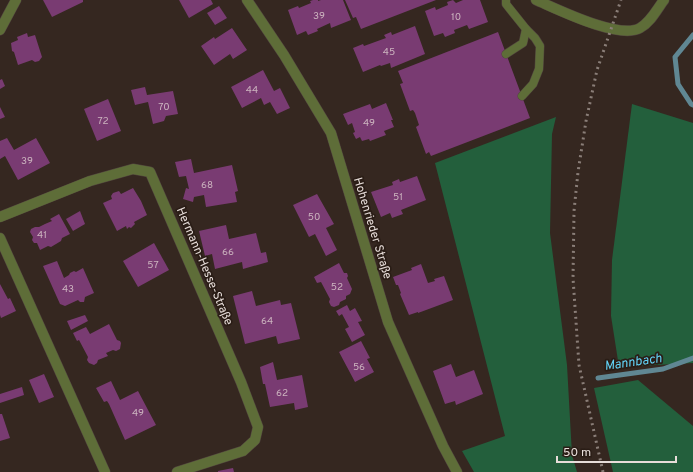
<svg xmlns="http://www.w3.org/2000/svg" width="693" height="472" viewBox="0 0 693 472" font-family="Overpass,sans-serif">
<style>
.green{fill:#235f3c}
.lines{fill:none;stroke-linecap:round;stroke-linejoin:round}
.stream{stroke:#608793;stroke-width:5}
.building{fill:#793b72}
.lane-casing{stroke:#51443e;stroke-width:9}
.street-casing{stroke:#51443e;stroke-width:11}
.lane{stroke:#5e6d38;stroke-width:8}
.street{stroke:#5e6d38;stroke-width:10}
.rail{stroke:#8a7e78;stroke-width:3;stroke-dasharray:2 4;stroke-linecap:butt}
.labels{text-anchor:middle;stroke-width:3.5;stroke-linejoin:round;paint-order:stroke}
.number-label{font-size:10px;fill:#ccb4bf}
.street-label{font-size:12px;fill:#e7ddd9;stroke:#2a1d16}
.water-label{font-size:13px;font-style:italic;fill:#63d5fa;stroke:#2a1d16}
</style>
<rect width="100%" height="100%" fill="#352720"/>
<g class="green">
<polygon points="632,104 693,123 693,363 619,367 611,316 612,260"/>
<polygon points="556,117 552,134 550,233 567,365 572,455 577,472 474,472 462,451 505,436 435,163"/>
<polygon points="638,380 693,426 693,472 613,472 594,388"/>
</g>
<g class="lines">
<g class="stream">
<polyline points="693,35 675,57 678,84 691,104 693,105"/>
<polyline points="598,378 663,369 693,358"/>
</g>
</g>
<g class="building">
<polygon points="43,0 83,0 83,2 52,17"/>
<polygon points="179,0 211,0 213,4 189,18"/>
<polygon points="313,0 318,0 318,1 321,0 343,0 351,20 331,28 330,23 317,29 318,31 308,35 306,31 297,35 288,10 298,6 299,8 311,3 310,1"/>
<polygon points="345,0 436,0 361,29 356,17 353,18"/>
<polygon points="453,0 456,3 463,0 480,0 488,22 469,29 467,25 454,30 455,33 445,37 443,33 434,36 425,11 435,7 436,10 448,5 447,2"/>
<polygon points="219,6 227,18 215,25 207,13"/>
<polygon points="415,26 425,54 391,68 390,63 381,66 380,65 363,72 353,48 363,44 364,46 386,38 384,35 391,32 392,35"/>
<polygon points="232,28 247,50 233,59 230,54 214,65 201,46 214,37 215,39"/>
<polygon points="498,32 530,118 431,156 429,152 426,154 416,127 419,125 415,113 413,110 410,111 400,84 403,83 398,71"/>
<polygon points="27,33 28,37 35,35 42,57 39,61 35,62 32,60 18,65 14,52 12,51 11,43 18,40 17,37"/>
<polygon points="263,70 274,91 280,88 290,108 277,114 270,102 264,105 261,98 242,108 231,87"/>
<polygon points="2,79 5,86 0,89 0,80"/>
<polygon points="145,87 147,95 173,91 178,114 166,116 164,121 153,124 148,102 135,105 131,90"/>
<polygon points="108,99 121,131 97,141 84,109"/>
<polygon points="386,103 393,120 391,120 394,127 384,131 386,135 370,141 369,139 362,141 360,137 356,139 353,133 355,132 352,123 348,125 343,114 370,104 372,109"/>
<polygon points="0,107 5,117 0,119"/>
<polygon points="7,138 14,150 36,138 50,163 18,180 5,156 0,159 0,141"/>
<polygon points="191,159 194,173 232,165 238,191 235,192 237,202 206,207 204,195 194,197 193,202 183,199 186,188 189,189 186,176 179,177 175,162"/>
<polygon points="417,176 426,200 401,210 403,214 392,218 390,213 381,217 371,192 393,185 392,182 399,179 400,182"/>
<polygon points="133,188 141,201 147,215 134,222 135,224 131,228 129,227 127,229 126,226 117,231 103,203 112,199 111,196 113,193 119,191 121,194"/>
<polygon points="317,194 334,224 326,228 337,250 326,256 315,234 309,237 293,205"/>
<polygon points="80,211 85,224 73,231 66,219"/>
<polygon points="59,214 70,234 62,238 61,241 51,247 48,246 40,250 37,243 34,243 32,240 33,237 30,232 31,229 35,227 39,227 45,224 52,221 50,219"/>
<polygon points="226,225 229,239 256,233 261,253 266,252 268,262 243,269 242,262 215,269 212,254 205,256 199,231"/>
<polygon points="154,243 169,270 138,287 123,261"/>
<polygon points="57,261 64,278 69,275 70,273 74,271 76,272 83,268 94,293 85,297 84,302 80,302 78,300 65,306 60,304 43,266"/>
<polygon points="339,263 344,273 347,273 348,276 347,278 352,289 350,294 346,296 346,299 340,302 339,305 334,307 331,306 329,302 330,299 321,282 317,283 314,277"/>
<polygon points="421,264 428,283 435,281 434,279 444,276 453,300 418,313 418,312 409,315 400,294 401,293 398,285 396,285 393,277 412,270 411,268"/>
<polygon points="0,284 8,299 10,298 16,311 1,318 0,315"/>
<polygon points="252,291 256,306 280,300 281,305 291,303 300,339 278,344 276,336 245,344 233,296"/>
<polygon points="347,305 350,311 355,308 362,321 358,322 365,335 352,342 345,329 349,327 342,314 339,316 336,311"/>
<polygon points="85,315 88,321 71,330 67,321"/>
<polygon points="109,324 117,340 120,341 121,343 120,349 116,351 113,350 106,353 108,356 98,360 97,363 94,365 89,363 87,360 88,357 79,340 77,341 73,333 86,327 90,334"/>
<polygon points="361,341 370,358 367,359 374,372 355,382 339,352"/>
<polygon points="273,362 277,380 302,375 308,407 295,410 294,403 270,407 265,384 263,384 260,367"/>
<polygon points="451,364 456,377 474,370 483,394 456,405 455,401 445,404 433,371"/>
<polygon points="44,374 54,397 39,403 29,380"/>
<polygon points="111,381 120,400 138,391 156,425 125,440 109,404 107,401 104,402 96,388"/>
<polygon points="22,387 24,395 0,403 0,394"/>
<polygon points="0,414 2,414 10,438 0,441"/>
<polygon points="233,468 234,472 218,472 218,471"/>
</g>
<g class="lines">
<g class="lane-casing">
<g id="lane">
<polyline points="506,0 506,4 526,29 523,43 506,54"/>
<polyline points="522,96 533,84 539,69 540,46 535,38 526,29"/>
</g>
</g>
<g class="street-casing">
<g id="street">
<polyline points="247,0 284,55 331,133 388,322 443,446 457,472"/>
<path d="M536,0C557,9 619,40 640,28C651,22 657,9 664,0"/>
<polyline points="0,30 16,0"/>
<polyline points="0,217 90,181 133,169 150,172 241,382 258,427 255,440 243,451 177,472"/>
<polyline points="0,238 105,472"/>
</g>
</g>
<use href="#lane" class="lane"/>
<use href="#street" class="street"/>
<polyline class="rail" points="603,472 579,365 573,278 574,211 578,172 586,121 597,70 621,0"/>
</g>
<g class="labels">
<g class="number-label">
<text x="319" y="19">39</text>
<text x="456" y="20">10</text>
<text x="389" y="55">45</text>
<text x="252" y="93">44</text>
<text x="164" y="110">70</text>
<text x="103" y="124">72</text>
<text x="369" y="126">49</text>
<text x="27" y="164">39</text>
<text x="207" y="188">68</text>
<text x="398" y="200">51</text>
<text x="314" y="220">50</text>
<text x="42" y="238">41</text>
<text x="228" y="255">66</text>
<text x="153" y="268">57</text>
<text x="337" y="290">52</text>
<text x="68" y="292">43</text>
<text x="267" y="324">64</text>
<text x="359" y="370">56</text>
<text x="282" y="396">62</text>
<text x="138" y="416">49</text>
</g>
<g class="street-label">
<text transform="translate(373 228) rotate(73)" y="4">Hohenrieder Straße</text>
<text transform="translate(205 266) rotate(67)" y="4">Hermann-Hesse-Straße</text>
</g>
<g class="water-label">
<text transform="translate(633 361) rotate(-8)" y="5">Mannbach</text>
</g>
</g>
<path d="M557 456v6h119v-6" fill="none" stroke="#e7ddd9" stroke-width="2"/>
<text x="563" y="456" font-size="12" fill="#e7ddd9" stroke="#2a1d16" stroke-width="3" paint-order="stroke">50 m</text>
</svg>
